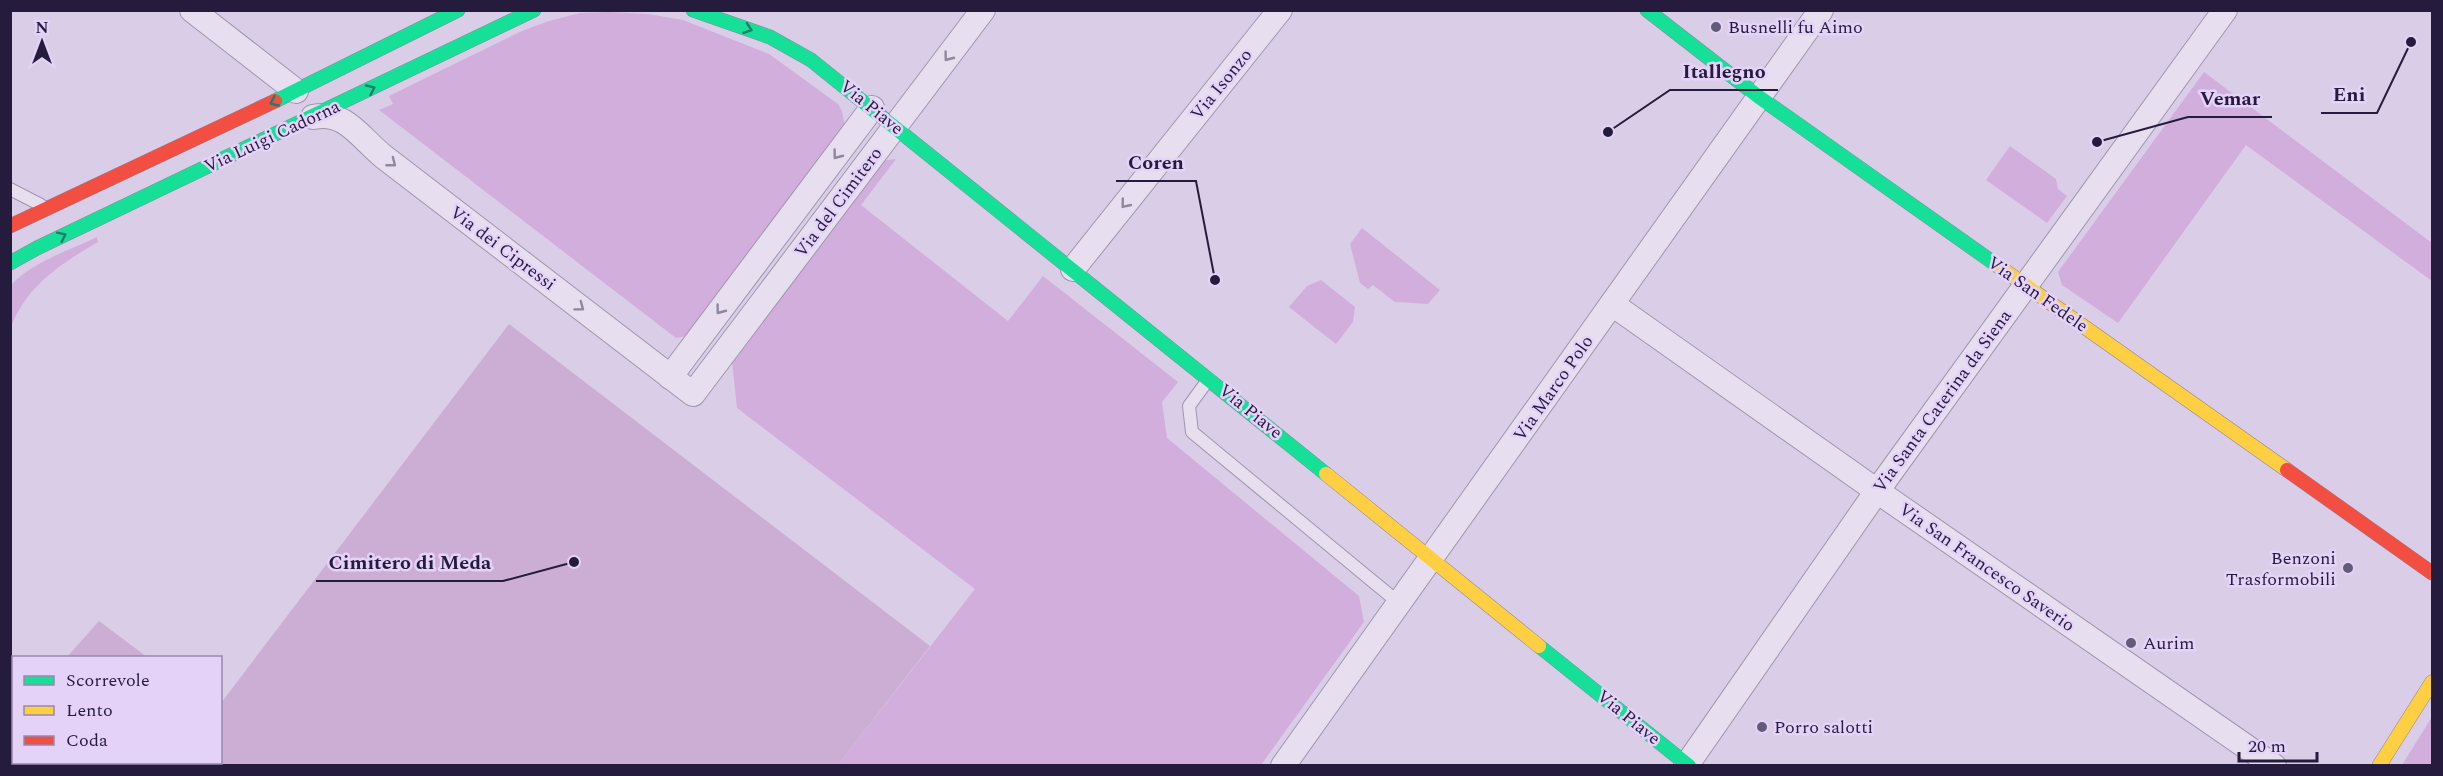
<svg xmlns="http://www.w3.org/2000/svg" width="2443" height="776" viewBox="0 0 2443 776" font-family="Spectral,serif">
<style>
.green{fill:#d2aedc}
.cemetery{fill:#ccaed5}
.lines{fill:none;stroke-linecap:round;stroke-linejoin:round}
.lane-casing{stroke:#9f96ad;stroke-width:14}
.street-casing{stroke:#9f96ad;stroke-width:26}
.fast-casing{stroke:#8f869d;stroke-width:15}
.slow-casing{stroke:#8f869d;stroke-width:15}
.jam-casing{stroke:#8f869d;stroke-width:15}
.lane{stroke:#e7dfef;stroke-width:12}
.street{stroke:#e7dfef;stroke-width:24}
.fast{stroke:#16e098;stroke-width:14}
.slow{stroke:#ffcf43;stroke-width:14}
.jam{stroke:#f24e42;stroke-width:14}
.oneway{stroke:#1e7e6a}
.oneway2{stroke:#90879f}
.poi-dot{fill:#645a79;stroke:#e5d2f9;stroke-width:2}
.labels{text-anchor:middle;stroke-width:5;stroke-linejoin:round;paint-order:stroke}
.poi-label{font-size:18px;fill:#251c3d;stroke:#e5d2f9;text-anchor:start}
.street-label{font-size:18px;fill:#251c3d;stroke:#e5d2f9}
.leader{fill:none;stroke:#251c3d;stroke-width:2}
.callout-dot{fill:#251c3d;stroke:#e5d2f9;stroke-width:2}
.callout-label{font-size:20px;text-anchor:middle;font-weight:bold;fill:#251c3d;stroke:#e5d2f9;stroke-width:5;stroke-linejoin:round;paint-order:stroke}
</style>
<rect width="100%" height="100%" fill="#dacde8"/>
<g class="green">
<polygon points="609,12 648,14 683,20 769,54 838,104 842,111 845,126 687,336 676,338 379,110 393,104 389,96 522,31 549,21 580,13"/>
<polygon points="2204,72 2432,243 2432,281 2246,145 2118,323 2062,285 2058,272"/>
<polygon points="2010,146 2056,179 2058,189 2067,196 2047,223 1986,180"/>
<polygon points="896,159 861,205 1008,321 1043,276 1178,382 1162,402 1167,438 1359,596 1364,622 1261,765 838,765 975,589 737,408 732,361 880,161"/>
<polygon points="1362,228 1440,290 1428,304 1395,302 1373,285 1368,289 1360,283 1350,244"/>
<path d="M97,237L98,242C62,263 27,285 11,327V285C32,262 68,251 97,237Z"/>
<polygon points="1321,280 1355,307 1353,322 1336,344 1289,307 1307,286"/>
<polygon points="2432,717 2432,765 2402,765"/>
</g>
<g class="cemetery">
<polygon points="509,324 930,646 838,765 11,765 11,720 13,717 14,762 220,762 221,703"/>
<polygon points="99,621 147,657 67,657"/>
</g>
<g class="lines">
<g class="lane-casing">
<g id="lane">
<polyline points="10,189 41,205"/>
<polyline points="1208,380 1189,406 1192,432 1399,603"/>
</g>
</g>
<g class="street-casing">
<g id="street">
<polyline points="192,10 296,91"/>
<path d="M313,117C346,110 360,138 384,157L693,394L983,10"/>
<polyline points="1073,269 1280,10"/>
<polyline points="1612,304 1877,491 2274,766"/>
<polyline points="670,377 872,108"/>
<polyline points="1283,766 1821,10"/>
<polyline points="1686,766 1877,491 2225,10"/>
</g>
</g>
<g class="fast-casing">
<g id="fast">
<polyline points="693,10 770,37 811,60 1326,474"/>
<polyline points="1647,10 1759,97 1998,266"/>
<polyline points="275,101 458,10"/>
<polyline points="10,263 37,248 534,10"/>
<polyline points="1539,646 1689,766"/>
</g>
</g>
<g class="slow-casing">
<g id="slow">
<polyline points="1998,266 2287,470"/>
<polyline points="1326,474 1539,646"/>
<polyline points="2379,766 2432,682"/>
</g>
</g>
<g class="jam-casing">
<g id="jam">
<polyline points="10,226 275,101"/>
<polyline points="2287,470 2432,573"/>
</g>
</g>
<use href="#lane" class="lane"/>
<use href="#street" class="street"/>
<use href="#fast" class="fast"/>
<use href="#slow" class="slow"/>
<use href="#jam" class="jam"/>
</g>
<defs><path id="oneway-chevron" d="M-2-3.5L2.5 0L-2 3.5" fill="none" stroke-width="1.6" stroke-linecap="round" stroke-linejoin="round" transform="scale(1.5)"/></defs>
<g class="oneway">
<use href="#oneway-chevron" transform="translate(748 29) rotate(19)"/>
<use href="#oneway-chevron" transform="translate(371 89) rotate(-25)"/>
<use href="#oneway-chevron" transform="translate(274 102) rotate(155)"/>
<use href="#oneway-chevron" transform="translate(62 236) rotate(-26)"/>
</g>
<g class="oneway2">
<use href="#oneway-chevron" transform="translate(948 57) rotate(127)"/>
<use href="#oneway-chevron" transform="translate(837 155) rotate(127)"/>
<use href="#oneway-chevron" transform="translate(392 163) rotate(38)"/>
<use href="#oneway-chevron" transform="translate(1125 204) rotate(129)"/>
<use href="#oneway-chevron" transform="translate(580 307) rotate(37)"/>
<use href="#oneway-chevron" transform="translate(720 310) rotate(127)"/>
</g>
<g class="poi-dot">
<circle cx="1716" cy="27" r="6"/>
<circle cx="2348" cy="568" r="6"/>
<circle cx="2131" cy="643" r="6"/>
<circle cx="1762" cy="727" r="6"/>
</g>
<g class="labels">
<g class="poi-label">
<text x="1728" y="33">Busnelli fu Aimo</text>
<text x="2336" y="564" text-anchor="end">Benzoni<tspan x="2336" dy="21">Trasformobili</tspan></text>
<text x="2143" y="649">Aurim</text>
<text x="1774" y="733">Porro salotti</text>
</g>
<g class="street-label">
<text transform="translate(1221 84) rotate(-51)" y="6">Via Isonzo</text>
<text transform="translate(872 107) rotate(39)" y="6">Via Piave</text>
<text transform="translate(272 136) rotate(-25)" y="6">Via Luigi Cadorna</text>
<text transform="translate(838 202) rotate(-53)" y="6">Via del Cimitero</text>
<text transform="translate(503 248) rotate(37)" y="6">Via dei Cipressi</text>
<text transform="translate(2038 294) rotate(35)" y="6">Via San Fedele</text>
<text transform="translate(1553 388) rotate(-55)" y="6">Via Marco Polo</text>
<text transform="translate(1942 401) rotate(-54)" y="6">Via Santa Caterina da Siena</text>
<text transform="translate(1251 411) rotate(39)" y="6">Via Piave</text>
<text transform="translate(1987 567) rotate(35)" y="6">Via San Francesco Saverio</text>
<text transform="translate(1629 717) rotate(39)" y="6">Via Piave</text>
</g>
</g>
<path class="leader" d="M1608 132L1670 90H1778M2411 42L2377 113H2321M2097 142L2188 117H2272M1215 280L1196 181H1116M574 562L503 581H316"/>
<g class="callout-dot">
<circle cx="1608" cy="132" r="6"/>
<circle cx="2411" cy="42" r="6"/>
<circle cx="2097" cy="142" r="6"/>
<circle cx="1215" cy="280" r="6"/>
<circle cx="574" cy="562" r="6"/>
</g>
<g class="callout-label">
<text x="1724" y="78">Itallegno</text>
<text x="2349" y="101">Eni</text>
<text x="2230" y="105">Vemar</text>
<text x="1156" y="169">Coren</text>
<text x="410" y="569">Cimitero di Meda</text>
</g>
<rect width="2443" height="776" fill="none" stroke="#251c3d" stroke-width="24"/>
<rect x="12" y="656" width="210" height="108" fill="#e5d2f9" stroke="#9889ae" stroke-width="1.5"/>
<rect x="24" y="676" width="30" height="9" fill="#16e098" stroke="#9889ae" stroke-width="1.5"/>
<text x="66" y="686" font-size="18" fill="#251c3d">Scorrevole</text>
<rect x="24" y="706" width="30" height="9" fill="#ffcf43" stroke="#9889ae" stroke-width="1.5"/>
<text x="66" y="716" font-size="18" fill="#251c3d">Lento</text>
<rect x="24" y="736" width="30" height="9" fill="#f24e42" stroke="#9889ae" stroke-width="1.5"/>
<text x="66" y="746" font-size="18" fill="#251c3d">Coda</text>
<g transform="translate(42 42)" stroke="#e5d2f9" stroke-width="4.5" paint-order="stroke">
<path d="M0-4.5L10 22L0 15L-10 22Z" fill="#251c3d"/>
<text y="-9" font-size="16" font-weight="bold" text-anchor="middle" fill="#251c3d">N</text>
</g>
<path d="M2239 752v9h78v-9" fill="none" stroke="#251c3d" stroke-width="3"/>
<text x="2248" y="752" font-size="18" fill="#251c3d" stroke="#e5d2f9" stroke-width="4.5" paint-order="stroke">20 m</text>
</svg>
